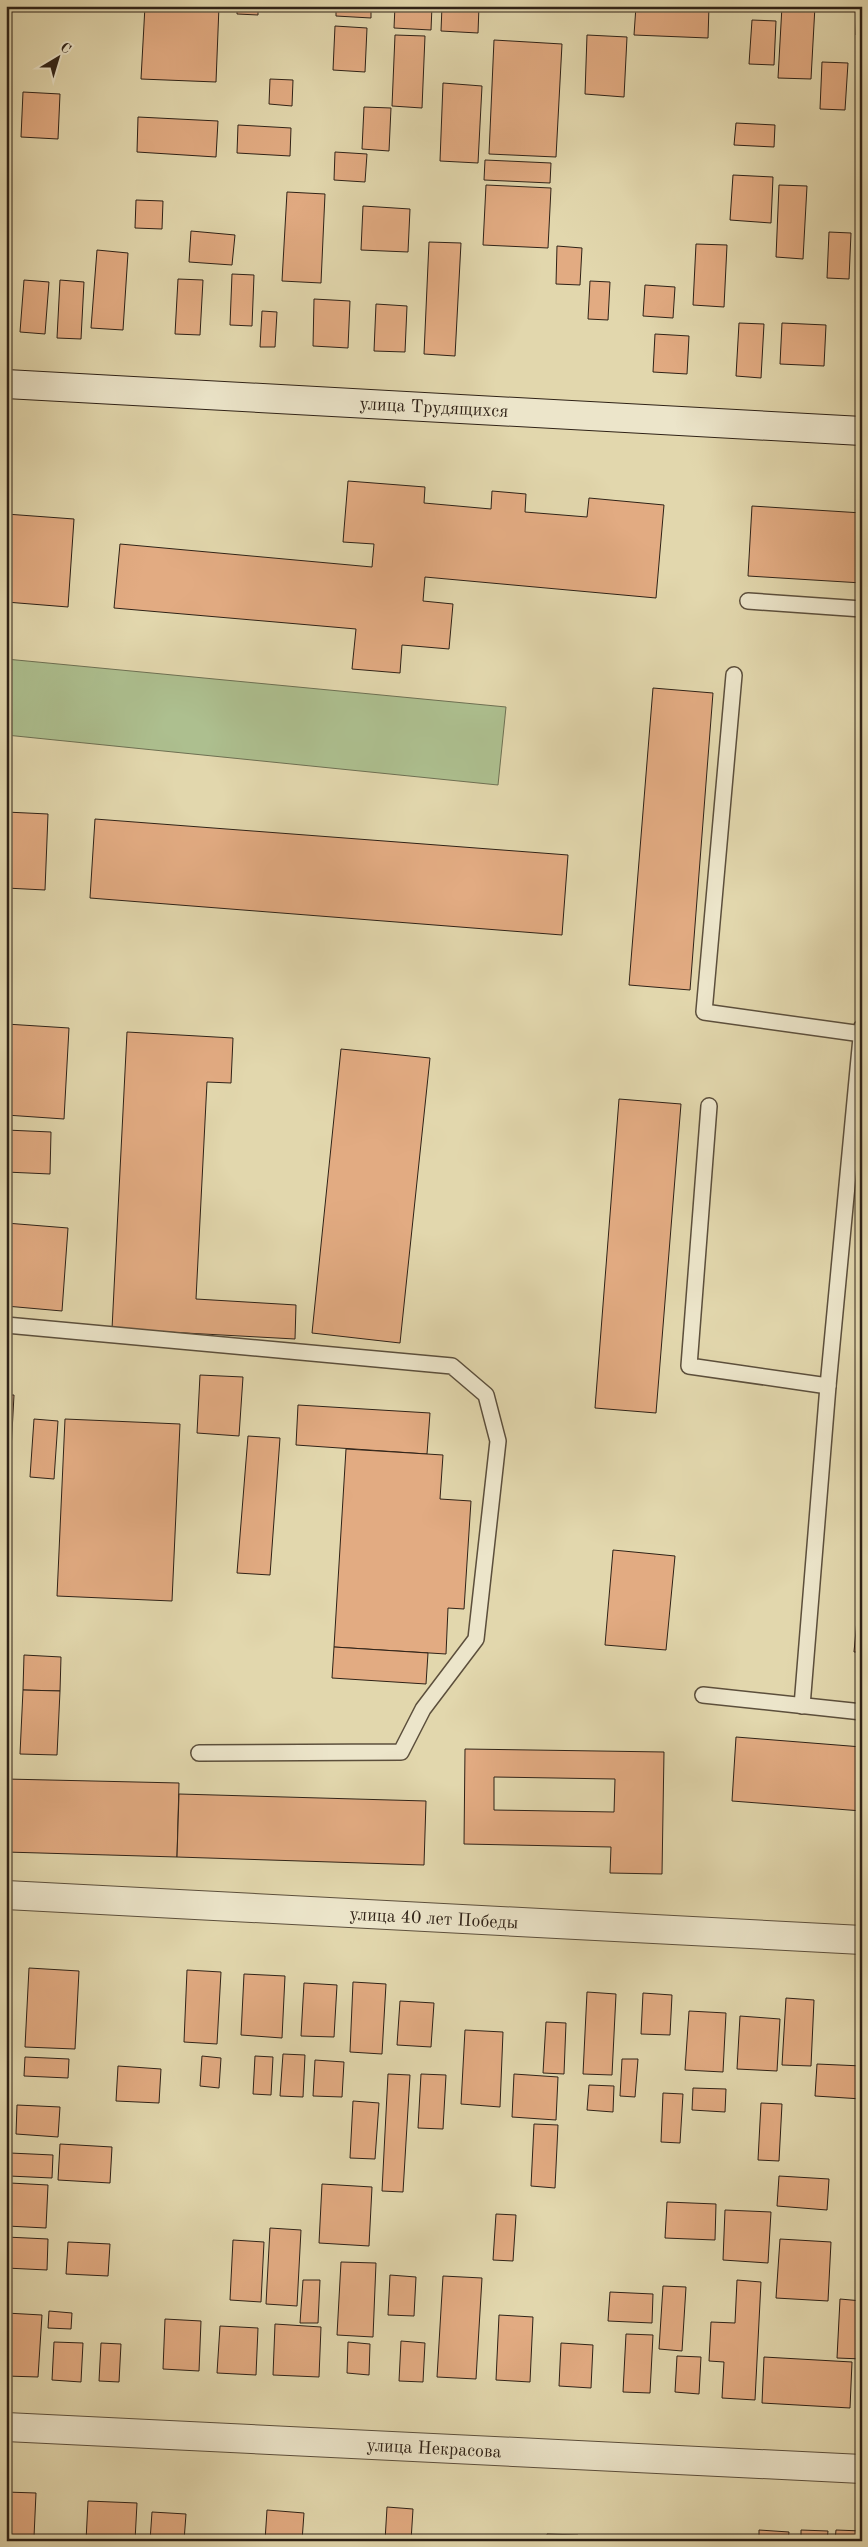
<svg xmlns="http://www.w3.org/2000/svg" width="868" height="2547" viewBox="0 0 868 2547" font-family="'Old Standard TT',serif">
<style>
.green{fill:#adbf8f;stroke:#6e7053}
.building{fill:#e2ab82;stroke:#2f2217;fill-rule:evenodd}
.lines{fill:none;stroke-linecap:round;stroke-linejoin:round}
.lane-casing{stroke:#5c4f3c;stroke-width:18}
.street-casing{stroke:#5c4f3c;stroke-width:30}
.secondary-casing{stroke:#2f2217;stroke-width:30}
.lane{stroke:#ece5ca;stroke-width:15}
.street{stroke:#ece5ca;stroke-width:28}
.secondary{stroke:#ece5ca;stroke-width:28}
.labels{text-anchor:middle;stroke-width:4.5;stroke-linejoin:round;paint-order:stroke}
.street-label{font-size:18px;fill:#2f2217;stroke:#ece5ca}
</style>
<rect width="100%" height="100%" fill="#e2d7ad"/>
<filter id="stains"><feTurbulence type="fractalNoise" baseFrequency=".004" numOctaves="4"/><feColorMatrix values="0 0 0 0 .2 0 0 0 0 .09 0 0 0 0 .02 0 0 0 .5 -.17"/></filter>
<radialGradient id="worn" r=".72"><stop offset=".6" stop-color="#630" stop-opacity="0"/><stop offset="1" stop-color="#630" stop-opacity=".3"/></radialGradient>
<polygon class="green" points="6,659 506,707 498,785 6,735"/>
<g class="building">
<polygon points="145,6 219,6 216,82 141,79"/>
<polygon points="237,6 258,6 258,15 237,14"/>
<polygon points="336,6 371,6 371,18 336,16"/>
<polygon points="395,6 432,6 431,30 394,28"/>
<polygon points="442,6 479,6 478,33 441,31"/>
<polygon points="636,6 709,6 708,38 634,35"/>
<polygon points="782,6 815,6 811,79 778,78"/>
<polygon points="857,6 862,6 862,35 856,35"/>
<polygon points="752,20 776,21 774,65 749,64"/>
<polygon points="335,26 367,28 365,72 333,70"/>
<polygon points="395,35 425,36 422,108 392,106"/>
<polygon points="587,35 627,37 624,97 585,94"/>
<polygon points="494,40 562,44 556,157 489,154"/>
<polygon points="822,62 848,63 845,110 820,109"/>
<polygon points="270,79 293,80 292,106 269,104"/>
<polygon points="443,83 482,86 478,163 440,161"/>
<polygon points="23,92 60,94 58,139 21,137"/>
<polygon points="364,107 391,108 389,151 362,149"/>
<polygon points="138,117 218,121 216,157 137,152"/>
<polygon points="736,123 775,125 774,147 734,145"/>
<polygon points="238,125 291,128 290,156 237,153"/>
<polygon points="335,152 367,154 365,182 334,180"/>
<polygon points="485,160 551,163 550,183 484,180"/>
<polygon points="733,175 773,177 771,223 730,220"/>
<polygon points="486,185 551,188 548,248 483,245"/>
<polygon points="779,185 807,186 803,259 776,257"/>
<polygon points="287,192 325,194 321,283 282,281"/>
<polygon points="136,200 163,201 162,229 135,228"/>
<polygon points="363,206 410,209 408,252 361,250"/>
<polygon points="191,231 235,235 232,265 189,262"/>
<polygon points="829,232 851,233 849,279 827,278"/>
<polygon points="429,242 461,243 455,356 424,354"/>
<polygon points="696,244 727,245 724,307 693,305"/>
<polygon points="557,246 582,248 580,285 556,284"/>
<polygon points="97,250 128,253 123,330 91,328"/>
<polygon points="232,274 254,275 252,326 230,325"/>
<polygon points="178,279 203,280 200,335 175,334"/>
<polygon points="24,280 49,282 45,334 20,332"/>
<polygon points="60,280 84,282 81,339 57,338"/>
<polygon points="590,281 610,282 608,320 588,319"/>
<polygon points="645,285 675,287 673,318 643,316"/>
<polygon points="314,299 350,301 348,348 313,346"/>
<polygon points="376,304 407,306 405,352 374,351"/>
<polygon points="262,311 277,312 275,347 260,347"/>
<polygon points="739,323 764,324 761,378 736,376"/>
<polygon points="782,323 826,325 824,366 780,364"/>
<polygon points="655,334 689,336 687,374 653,372"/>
<polygon points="348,481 425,487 424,503 491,509 492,491 526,494 525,512 587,517 589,498 664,505 656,598 425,577 423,601 453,604 449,649 402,645 400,673 352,669 356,629 114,608 120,544 372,567 374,544 343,542"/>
<polygon points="752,506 862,513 862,583 748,576"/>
<polygon points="6,514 74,519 68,607 6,602"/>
<polygon points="653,688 713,693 690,990 629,985"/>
<polygon points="6,812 48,814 45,890 6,888"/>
<polygon points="95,819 568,855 562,935 90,898"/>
<polygon points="6,1024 69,1028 64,1119 6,1115"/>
<polygon points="127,1032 233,1038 231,1083 207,1082 196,1299 296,1305 295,1339 112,1329"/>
<polygon points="341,1049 430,1058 400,1343 312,1333"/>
<polygon points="619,1099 681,1104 656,1413 595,1408"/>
<polygon points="6,1130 51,1132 50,1174 6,1172"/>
<polygon points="6,1223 68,1228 62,1311 6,1306"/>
<polygon points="200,1375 243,1377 239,1436 197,1433"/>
<polygon points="6,1395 14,1395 6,1544"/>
<polygon points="298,1405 430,1413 427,1454 296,1445"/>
<polygon points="34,1419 58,1421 54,1479 30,1477"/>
<polygon points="65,1419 180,1424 172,1601 57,1596"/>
<polygon points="248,1436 280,1438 270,1575 237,1573"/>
<polygon points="346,1449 443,1455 440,1499 471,1501 464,1609 448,1608 446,1654 334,1647"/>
<polygon points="613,1550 675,1556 666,1650 605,1645"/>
<polygon points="862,1566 862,1652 854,1652"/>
<polygon points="334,1647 428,1653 426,1684 332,1678"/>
<polygon points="24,1655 61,1657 60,1691 23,1690"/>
<polygon points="23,1690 60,1691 57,1755 20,1754"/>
<polygon points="736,1737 862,1747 862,1811 732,1801"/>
<path d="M465,1749L664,1752L662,1874L610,1873L611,1847L464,1844ZM494,1777L615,1779L614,1812L494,1810Z"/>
<polygon points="6,1779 179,1783 177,1857 6,1852"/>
<polygon points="179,1794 426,1801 424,1865 177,1857"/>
<polygon points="29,1968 79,1971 75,2049 25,2047"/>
<polygon points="187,1970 221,1972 217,2044 184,2042"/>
<polygon points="244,1974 285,1976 282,2038 241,2035"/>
<polygon points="353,1982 386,1984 382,2054 350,2052"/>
<polygon points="304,1983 337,1985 334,2037 301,2036"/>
<polygon points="587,1992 616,1994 612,2075 583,2074"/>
<polygon points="643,1993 672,1995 670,2035 641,2034"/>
<polygon points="786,1998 814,2000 811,2066 782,2065"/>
<polygon points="400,2001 434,2003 431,2047 397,2045"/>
<polygon points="689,2011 726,2013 723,2072 685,2070"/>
<polygon points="740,2016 780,2019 777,2071 737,2069"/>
<polygon points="546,2022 566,2023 564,2074 543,2073"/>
<polygon points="465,2030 503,2032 500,2107 461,2104"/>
<polygon points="283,2054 305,2055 303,2097 280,2096"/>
<polygon points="202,2056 221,2058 219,2088 200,2086"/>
<polygon points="255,2056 273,2057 271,2095 253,2094"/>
<polygon points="25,2057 69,2059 68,2078 24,2076"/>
<polygon points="622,2059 638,2059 635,2097 620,2096"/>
<polygon points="315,2060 344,2062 342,2097 313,2096"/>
<polygon points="817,2064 862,2066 862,2099 815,2096"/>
<polygon points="118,2066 161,2069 159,2103 116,2101"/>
<polygon points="388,2074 410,2075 403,2192 382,2191"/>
<polygon points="421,2074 446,2075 443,2129 418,2128"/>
<polygon points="514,2074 558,2077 556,2120 512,2117"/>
<polygon points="589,2085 614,2086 613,2112 587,2110"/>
<polygon points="693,2088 726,2089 725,2112 692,2110"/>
<polygon points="663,2093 683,2094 680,2143 661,2142"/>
<polygon points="353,2101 379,2103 375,2159 350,2158"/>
<polygon points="761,2103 782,2104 779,2161 758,2160"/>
<polygon points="17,2105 60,2107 58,2137 16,2134"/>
<polygon points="534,2124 558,2125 555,2188 531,2186"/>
<polygon points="60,2144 112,2147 110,2183 58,2180"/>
<polygon points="10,2153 53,2155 52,2178 9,2176"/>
<polygon points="779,2176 829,2179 827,2210 777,2206"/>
<polygon points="10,2183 48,2185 46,2228 7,2226"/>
<polygon points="322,2184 372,2187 369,2246 319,2243"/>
<polygon points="667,2202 716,2204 715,2240 665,2238"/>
<polygon points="725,2210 771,2212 768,2263 723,2260"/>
<polygon points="496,2214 516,2215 513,2261 493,2260"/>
<polygon points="270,2228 301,2230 297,2306 266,2304"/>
<polygon points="6,2237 48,2239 47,2270 6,2268"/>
<polygon points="780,2239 831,2242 828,2301 776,2298"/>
<polygon points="233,2240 264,2242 261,2302 230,2300"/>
<polygon points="68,2242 110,2244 108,2276 66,2274"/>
<polygon points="341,2262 376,2263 373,2337 337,2335"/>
<polygon points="390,2275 416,2277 414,2316 388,2315"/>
<polygon points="443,2276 482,2278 476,2379 437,2377"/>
<polygon points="303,2280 320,2280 318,2323 300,2323"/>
<polygon points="737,2280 761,2282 755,2400 722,2398 724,2362 709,2361 711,2322 735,2323"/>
<polygon points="663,2286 686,2287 682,2351 659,2349"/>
<polygon points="610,2292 653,2294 652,2323 608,2321"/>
<polygon points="840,2299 862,2301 862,2359 837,2358"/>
<polygon points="49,2311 72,2313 71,2329 48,2328"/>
<polygon points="6,2313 42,2315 38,2377 6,2376"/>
<polygon points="499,2315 533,2317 530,2382 496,2380"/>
<polygon points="165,2319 201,2321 199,2371 163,2369"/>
<polygon points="275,2324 321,2327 319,2377 273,2375"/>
<polygon points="220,2326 258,2328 256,2375 217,2373"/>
<polygon points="626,2334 653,2335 650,2393 623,2392"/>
<polygon points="401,2341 425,2343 423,2382 399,2381"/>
<polygon points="54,2342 83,2343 81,2382 52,2380"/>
<polygon points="348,2342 370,2344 369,2375 347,2373"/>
<polygon points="101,2343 121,2344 119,2382 99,2381"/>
<polygon points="561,2343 593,2345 591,2388 559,2386"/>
<polygon points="677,2356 701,2357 699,2394 675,2392"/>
<polygon points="764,2357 852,2362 850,2408 762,2403"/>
<polygon points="6,2492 36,2493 34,2537 6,2536"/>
<polygon points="88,2501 137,2503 135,2541 86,2541"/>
<polygon points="387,2507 413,2509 411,2541 385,2541"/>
<polygon points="267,2510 304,2513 302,2541 265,2541"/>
<polygon points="152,2512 186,2514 184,2541 150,2541"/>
<polygon points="759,2530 789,2532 788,2541 759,2541"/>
<polygon points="801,2530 828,2531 827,2541 801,2541"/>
<polygon points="836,2530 862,2531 862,2541 835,2541"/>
<polygon points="547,2534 578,2535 578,2541 547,2541"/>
<polygon points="601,2537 634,2538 634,2541 601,2541"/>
<polygon points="650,2538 693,2540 693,2541 650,2541"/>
</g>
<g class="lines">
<g class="lane-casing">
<g id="lane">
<polyline points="748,601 862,609"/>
<polyline points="734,675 704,1012 862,1034"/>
<polyline points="709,1106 689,1366 828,1386"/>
<polyline points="6,1325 452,1366 486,1395 498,1441 476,1639 423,1709 401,1752 199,1753"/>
<polyline points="703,1695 862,1712"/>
<polyline points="802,1706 828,1386 862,1027"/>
</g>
</g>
<g class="street-casing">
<g id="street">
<polyline points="6,1895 862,1940"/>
<polyline points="6,2427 862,2469"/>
</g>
</g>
<g class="secondary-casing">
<polyline id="secondary" points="6,384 862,431"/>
</g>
<use href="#lane" class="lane"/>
<use href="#street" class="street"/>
<use href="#secondary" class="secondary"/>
</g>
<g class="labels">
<g class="street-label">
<text transform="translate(434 407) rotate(3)" y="6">улица Трудящихся</text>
<text transform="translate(434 1918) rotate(3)" y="6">улица 40 лет Победы</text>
<text transform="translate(434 2448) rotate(3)" y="6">улица Некрасова</text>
</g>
</g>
<rect width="868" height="2547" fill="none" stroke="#e2d7ad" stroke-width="25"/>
<rect x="8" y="8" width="853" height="2532" fill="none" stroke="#2f2217" stroke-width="2.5"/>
<rect x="12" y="12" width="843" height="2522" fill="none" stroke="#2f2217"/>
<g transform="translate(58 58) rotate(38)" stroke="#ece5ca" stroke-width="4" paint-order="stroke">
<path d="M0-4L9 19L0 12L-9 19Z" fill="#2f2217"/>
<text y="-8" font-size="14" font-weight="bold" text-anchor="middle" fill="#2f2217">С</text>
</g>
<rect width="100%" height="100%" filter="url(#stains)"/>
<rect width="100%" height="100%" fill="url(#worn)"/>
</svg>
